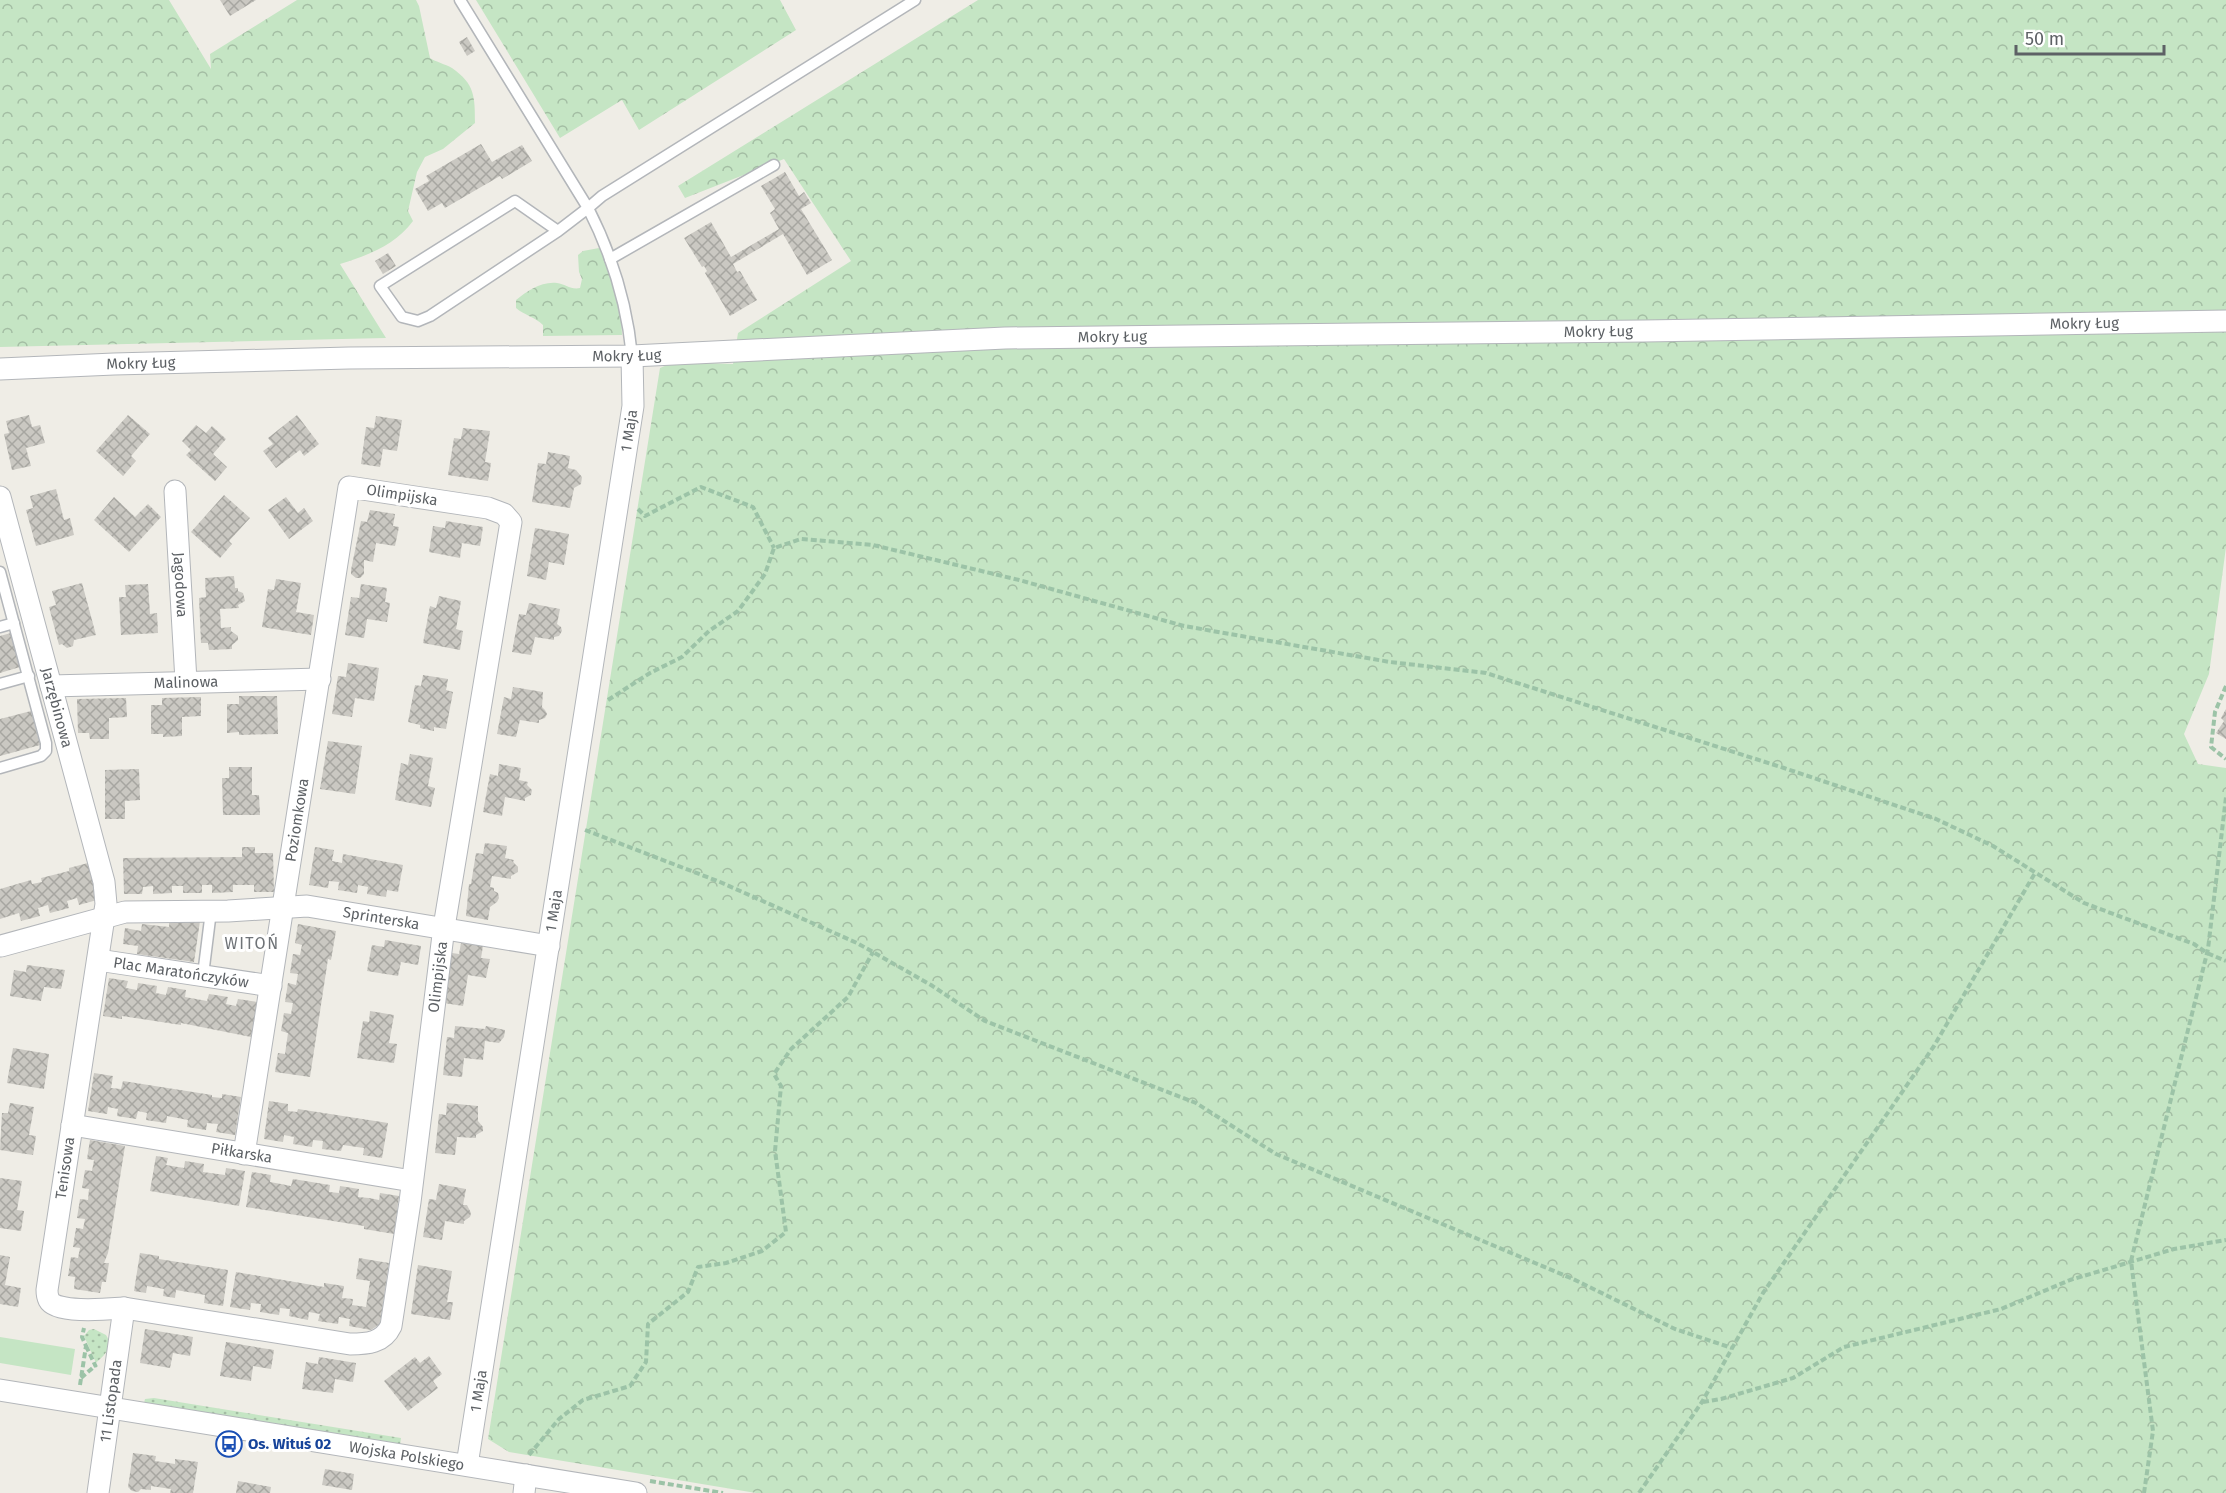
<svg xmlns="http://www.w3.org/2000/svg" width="2226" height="1493" viewBox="0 0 2226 1493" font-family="'Fira Sans',sans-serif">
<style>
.grass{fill:url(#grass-dots)}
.forest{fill:url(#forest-crowns)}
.pitch{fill:#c5e5c4}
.building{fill:url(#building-cross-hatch)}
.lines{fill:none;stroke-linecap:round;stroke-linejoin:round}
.service-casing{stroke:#b3b6ba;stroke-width:13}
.minor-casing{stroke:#b3b6ba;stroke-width:23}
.path{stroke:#9cc3a7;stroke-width:4;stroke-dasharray:6 3;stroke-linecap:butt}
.service{stroke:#fff;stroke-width:10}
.minor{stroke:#fff;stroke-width:21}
.labels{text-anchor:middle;stroke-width:6;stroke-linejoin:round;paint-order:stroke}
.street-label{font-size:15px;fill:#5d6165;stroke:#fff}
.transit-label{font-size:15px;font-weight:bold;fill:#164399;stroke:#fff;text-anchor:start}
.neighbourhood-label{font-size:16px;letter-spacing:1.5px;fill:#6f7377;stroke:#fff}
</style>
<defs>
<pattern id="grass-dots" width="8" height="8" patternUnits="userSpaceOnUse" patternTransform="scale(1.5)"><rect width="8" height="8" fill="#c5e5c4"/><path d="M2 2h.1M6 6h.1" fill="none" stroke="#a3bda3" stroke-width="1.8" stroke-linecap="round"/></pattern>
<pattern id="forest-crowns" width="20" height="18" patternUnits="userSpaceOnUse" patternTransform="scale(1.5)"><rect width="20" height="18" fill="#c5e5c4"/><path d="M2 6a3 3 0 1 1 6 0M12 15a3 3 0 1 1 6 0" fill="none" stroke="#a3bda3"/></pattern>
<pattern id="building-cross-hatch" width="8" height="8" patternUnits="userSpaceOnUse" patternTransform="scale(1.5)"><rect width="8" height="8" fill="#cac8c2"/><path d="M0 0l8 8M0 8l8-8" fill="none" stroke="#a7a6a1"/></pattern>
</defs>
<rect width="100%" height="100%" fill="#efede6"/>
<g class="grass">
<path d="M94,1329L106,1335C114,1348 105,1354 96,1363L84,1336L89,1330Z"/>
<polygon points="154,1398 401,1438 400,1445 144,1403 145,1399"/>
</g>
<g class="forest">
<path d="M0,0H169L211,69L210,54L297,0H416L419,6L430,58C436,62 445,64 452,68C475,84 475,97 475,123L443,149L425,157L417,172L408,211L413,221C395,245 369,255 340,264L386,338L0,347Z"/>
<polygon points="476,0 780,0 796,30 639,130 622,100 560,138"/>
<polygon points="978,0 2226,0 2226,547 2209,674 2184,734 2198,764 2226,768 2226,1493 756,1493 509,1452 488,1439 660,368 674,362 733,364 738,333 851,261 784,159 685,198 678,186"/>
<path d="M599,248C613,263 622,315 622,335L543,336V325C535,317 524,315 516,308V300C527,291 542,281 557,283C565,284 571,290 580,288L582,279L579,272L578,255L583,251Z"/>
</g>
<polygon class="pitch" points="0,1337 75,1349 71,1375 0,1363"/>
<g class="building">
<polygon points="220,0 256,0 230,16"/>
<polygon points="467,37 475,51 467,56 459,42"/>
<polygon points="481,144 492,162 522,145 532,161 502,179 500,176 445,208 442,203 428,211 415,189 429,181 426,176"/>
<polygon points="785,172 799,196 804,192 811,203 801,209 832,260 807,275 783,234 733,264 737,272 740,271 757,300 730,316 705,273 707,271 704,266 702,267 684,238 711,222 731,257 779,229 770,213 775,209 761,186"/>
<polygon points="388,253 396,266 383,274 375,261"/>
<polygon points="29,415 32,427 40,425 45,443 26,448 31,466 12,470 4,434 9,433 6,421"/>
<polygon points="128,415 150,434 131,456 136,461 123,476 96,451"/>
<polygon points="297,415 319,444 304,456 300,450 276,468 263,451 273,444 268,438"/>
<polygon points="376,416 402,420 397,451 383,449 380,467 361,464 366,427 374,428"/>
<polygon points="196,425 206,433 212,426 226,439 213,454 227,467 215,481 186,455 191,450 182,441"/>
<polygon points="463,428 490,431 485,462 491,463 488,481 448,475 454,438 461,439"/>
<polygon points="548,452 570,456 568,468 576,470 582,477 581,484 574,488 570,508 532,502 538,463 546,464"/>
<polygon points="56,489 64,520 70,518 74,535 36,546 26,510 33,508 30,496"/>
<polygon points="224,495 250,518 229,541 232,544 220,558 191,532"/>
<polygon points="114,497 135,517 148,504 161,517 129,552 94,520"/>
<polygon points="286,497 298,513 304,508 313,521 289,539 268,510"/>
<polygon points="370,510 395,514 393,526 399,527 395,546 376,543 373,562 364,560 364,574 360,578 356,578 351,574 351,570 361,521 367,522"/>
<polygon points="446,521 483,527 480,546 462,543 460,558 429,552 433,526 445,528"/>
<polygon points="535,528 569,534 564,565 549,562 546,580 527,576"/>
<polygon points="234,576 235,588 238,588 238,591 243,593 245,601 238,605 239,608 220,609 221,628 231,627 231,631 238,636 238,640 232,645 232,649 209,650 208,643 201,643 199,598 206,597 205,578"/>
<polygon points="276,579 301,583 296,612 314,615 311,635 262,627 268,589 274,590"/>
<polygon points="82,583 96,635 74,640 73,646 67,648 62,644 59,645 49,607 56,605 52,591"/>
<polygon points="148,584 150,614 157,613 158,633 121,635 119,597 126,597 125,585"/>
<polygon points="361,584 387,588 385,602 390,603 387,622 367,619 364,638 345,635 351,597 359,598"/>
<polygon points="439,596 461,601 456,629 463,631 460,650 423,643 430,606 436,608"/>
<polygon points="529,603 560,609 557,624 561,627 562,631 559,636 554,637 554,640 535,637 531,655 512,652 519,614 526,615"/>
<polygon points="11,633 20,667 0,673 0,636"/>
<polygon points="348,663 379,668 374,701 355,698 352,717 332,714 338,676 346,677"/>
<polygon points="423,675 448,679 446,690 453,692 446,729 434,727 434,731 420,728 420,725 408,722 415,685 421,686"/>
<polygon points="513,687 543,692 542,707 545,710 547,714 545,718 539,720 539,723 520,720 516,737 497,734 504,697 511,699"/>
<polygon points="239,696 277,696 278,734 239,735 239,732 227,733 227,704 239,704"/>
<polygon points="201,697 201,716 182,717 182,736 163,737 163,734 151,734 151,705 162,705 162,698"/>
<polygon points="126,698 127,717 109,718 109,739 90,739 89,733 78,733 77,699"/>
<polygon points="2226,709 2226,739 2216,733 2224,721 2221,718"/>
<polygon points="31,711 40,745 0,756 0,719"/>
<polygon points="328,741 362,746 355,794 320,789"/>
<polygon points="410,754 433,758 428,786 435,788 431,807 395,800 401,763 408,765"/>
<polygon points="499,764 521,768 519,780 528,782 527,785 532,790 531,795 525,798 525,801 505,797 502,816 483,812 490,774 498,776"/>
<polygon points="229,767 252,767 252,795 259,795 260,815 223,815 222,778 229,778"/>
<polygon points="139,769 140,800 125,801 125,819 105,819 105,770"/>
<polygon points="485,843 507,846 505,858 514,860 513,862 518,867 518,872 511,876 511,879 492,876 490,887 494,888 494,891 498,893 499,898 497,902 490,907 488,920 466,916 469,884 471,884 476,853 483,854"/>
<polygon points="242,847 255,847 255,853 273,853 274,892 254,892 254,885 233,885 233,892 212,893 212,885 202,885 202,893 183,893 183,886 172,886 172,893 153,894 153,886 143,887 142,894 124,894 123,858 242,857"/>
<polygon points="315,847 334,850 332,861 342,863 343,854 403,865 398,892 387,890 386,897 367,894 368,887 358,885 357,893 338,890 339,882 329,881 328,888 309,885"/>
<polygon points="88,863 97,900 79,905 77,898 67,901 69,908 50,913 48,905 38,908 40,916 21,921 19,913 0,919 0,889 31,880 32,884 42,882 41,878 69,871 69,868"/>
<polygon points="170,917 200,921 194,962 137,954 138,946 123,944 125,928 141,931 142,924 169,927"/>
<polygon points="298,924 336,931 331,960 328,959 310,1077 275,1072 278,1053 285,1054 288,1033 281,1031 284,1013 291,1014 293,1003 285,1002 288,983 296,985 298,974 290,973 293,954 300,955 302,945 295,943"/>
<polygon points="385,940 421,946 418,965 401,962 398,976 367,971 372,945 384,947"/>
<polygon points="461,943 483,946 481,958 490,959 486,978 468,975 463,1006 444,1003 452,953 459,954"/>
<polygon points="27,965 65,970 61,989 44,987 41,1001 10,996 14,970 26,972"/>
<polygon points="109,978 128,981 126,988 137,990 138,983 157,986 156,993 166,995 168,987 186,990 185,997 207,1001 209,994 228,997 226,1004 236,1006 238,999 257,1002 251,1037 181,1023 181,1025 122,1016 122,1019 103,1016"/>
<polygon points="370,1011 394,1015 389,1043 397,1044 394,1063 357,1058 363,1021 369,1022"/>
<polygon points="455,1026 485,1029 486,1026 505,1030 504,1037 499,1043 485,1041 483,1060 464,1058 462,1077 443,1075 447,1037 454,1038"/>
<polygon points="13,1048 49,1054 44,1089 7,1083"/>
<polygon points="94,1073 113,1076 111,1088 121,1089 123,1081 212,1095 212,1097 222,1098 222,1094 241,1097 235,1135 216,1132 218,1124 207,1123 206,1130 187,1127 188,1120 167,1116 166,1123 146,1120 147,1113 138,1111 136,1119 117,1116 118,1109 108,1107 107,1114 88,1111"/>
<polygon points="269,1101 288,1104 288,1111 297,1112 298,1109 388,1123 382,1158 363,1155 364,1148 343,1145 341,1151 322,1149 323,1141 313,1140 312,1147 293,1144 294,1137 284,1135 283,1142 264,1139"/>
<polygon points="10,1103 34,1107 29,1135 36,1136 33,1155 0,1150 2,1113 8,1113"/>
<polygon points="447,1103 478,1106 478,1121 483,1127 483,1131 476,1135 476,1138 457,1137 455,1155 435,1153 439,1114 446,1115"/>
<polygon points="90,1140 125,1146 108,1253 104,1263 109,1263 106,1282 102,1282 100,1293 74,1289 75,1277 68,1276 71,1257 78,1258 80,1248 73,1247 76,1228 83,1229 85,1219 77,1218 80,1199 88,1200 89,1189 82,1188 85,1170 92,1171 94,1160 87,1159"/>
<polygon points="156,1156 168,1158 166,1165 184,1168 185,1161 204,1164 203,1172 225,1175 226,1168 245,1171 239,1206 150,1191"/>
<polygon points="252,1172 271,1175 270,1182 281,1184 291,1186 293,1179 330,1185 329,1192 339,1193 340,1186 359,1189 358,1197 369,1198 379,1200 380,1193 399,1196 394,1234 364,1229 364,1226 246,1207"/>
<polygon points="0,1178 22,1181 17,1210 24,1211 21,1231 0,1228"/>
<polygon points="439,1184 466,1189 463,1205 467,1205 471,1213 470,1217 464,1221 464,1224 445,1221 442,1240 423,1237 429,1199 436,1200"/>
<polygon points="140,1253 159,1256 159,1259 228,1270 223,1306 204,1303 205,1295 176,1290 175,1298 163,1296 164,1289 147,1286 146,1293 134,1291"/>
<polygon points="0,1255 10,1257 5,1285 21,1288 18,1307 0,1304"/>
<polygon points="359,1258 389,1263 380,1324 371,1330 349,1326 350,1319 339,1317 338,1324 318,1321 320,1314 309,1312 308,1320 289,1316 290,1309 280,1308 279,1315 260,1312 261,1304 251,1303 250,1310 230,1307 236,1272 324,1287 324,1283 344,1286 342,1298 353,1299 352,1305 366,1307 370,1281 356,1279"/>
<polygon points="418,1265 452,1271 447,1302 453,1302 450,1320 411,1314"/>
<polygon points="145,1329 193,1337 190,1356 173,1353 170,1368 140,1363"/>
<polygon points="226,1342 274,1350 271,1369 253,1366 251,1381 220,1376"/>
<polygon points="429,1356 442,1374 433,1381 438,1388 408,1411 384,1381 415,1357 420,1363"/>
<polygon points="319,1357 356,1363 353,1382 335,1379 333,1393 302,1389 306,1362 318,1364"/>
<polygon points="133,1453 156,1456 155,1461 175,1464 175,1459 198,1462 193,1493 170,1493 171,1489 151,1486 151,1490 141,1489 138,1492 132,1491 128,1487"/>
<polygon points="325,1469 354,1474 352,1490 322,1485"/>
<polygon points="238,1481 271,1487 270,1493 236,1493"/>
</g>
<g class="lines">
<g class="service-casing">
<g id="service">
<polyline points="460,0 588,208 558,231 430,316 418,321 402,317 380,286 515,201 558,231"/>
<polyline points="610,259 774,165"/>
<path d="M632,356C627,304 612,255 588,208L602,196L915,0"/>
<polyline points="0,572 46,743 46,751 41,756 0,768"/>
<polyline points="0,627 14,623"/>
<polyline points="0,684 29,676"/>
<polyline points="203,975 211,911"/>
</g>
</g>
<g class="minor-casing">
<g id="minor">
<path id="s1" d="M0,369L114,364L349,358L632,356L1005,338L1644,331L2226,321"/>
<path id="s2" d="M175,491L186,681"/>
<path id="s3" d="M0,497L104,882L106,904L47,1290C47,1292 48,1298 49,1300C56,1314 109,1309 124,1308L350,1344C367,1344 383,1343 391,1326L410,1202L444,927L511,522L504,514L488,508L349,487L244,1154"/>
<path id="s4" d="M51,686L320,679"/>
<path id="s5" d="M1,946L125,912L228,911L307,906L549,946"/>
<path id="s6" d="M98,960L271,986"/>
<path id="s7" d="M72,1125L412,1181"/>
<path id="s8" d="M0,1390L636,1493"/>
<path id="s9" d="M467,1465L633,406L632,356"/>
<path id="s10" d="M98,1493L124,1308"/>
<polyline points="524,1493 526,1475"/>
</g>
</g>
<g class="path">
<polyline points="638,509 645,516 701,487 753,507 774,548"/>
<polyline points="2226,686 2215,712 2211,747 2226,759"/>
<polyline points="608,700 650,673 682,657 709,631 738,611 765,574 774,548 801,539 873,545 1019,580 1184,626 1390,662 1486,673 1784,768 1936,819 1993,846 2084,903 2194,944 2207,953 2226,961"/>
<polyline points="585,830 720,882 857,943 931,985 985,1021 1196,1103 1276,1154 1573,1279 1675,1329 1732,1348"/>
<polyline points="86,1346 96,1367"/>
<polyline points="81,1378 96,1365"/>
<polyline points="80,1385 86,1346 82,1337 84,1328"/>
<polyline points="1703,1402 1721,1399 1793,1378 1844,1347 2001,1309 2070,1280 2174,1249 2226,1240"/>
<polyline points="529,1455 559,1419 583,1400 630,1386 646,1362 648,1324 688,1292 698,1267 726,1263 762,1251 786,1232 775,1151 781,1086 774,1074 791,1049 848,997 873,952"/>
<polyline points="650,1481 723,1493"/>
<polyline points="1639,1493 1702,1402 1763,1293 1934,1046 2035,873"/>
<polyline points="2144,1493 2153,1431 2131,1261 2208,949 2226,797"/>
</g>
<use href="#service" class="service"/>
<use href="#minor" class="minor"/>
</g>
<defs>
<g id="bus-ring" transform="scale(1.35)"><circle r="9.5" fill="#fff" stroke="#1a4fb4" stroke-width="1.5"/><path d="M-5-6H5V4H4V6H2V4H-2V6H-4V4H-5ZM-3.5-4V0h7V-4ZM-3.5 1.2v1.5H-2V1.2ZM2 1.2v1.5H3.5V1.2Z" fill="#1a4fb4"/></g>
</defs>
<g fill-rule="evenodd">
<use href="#bus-ring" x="229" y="1444"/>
</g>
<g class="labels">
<g class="street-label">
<text dy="5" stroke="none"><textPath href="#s1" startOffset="2085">Mokry Ług</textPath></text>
<text dy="5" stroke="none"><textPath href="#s1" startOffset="1599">Mokry Ług</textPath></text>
<text dy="5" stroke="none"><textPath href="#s1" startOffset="1113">Mokry Ług</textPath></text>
<text dy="5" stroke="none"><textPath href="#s1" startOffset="627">Mokry Ług</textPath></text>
<text dy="5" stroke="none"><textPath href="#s1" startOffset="141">Mokry Ług</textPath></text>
<text dy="5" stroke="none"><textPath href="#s9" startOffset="1047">1 Maja</textPath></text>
<text transform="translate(402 495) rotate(9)" y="5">Olimpijska</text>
<text dy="5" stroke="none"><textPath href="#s2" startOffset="94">Jagodowa</textPath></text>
<text dy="5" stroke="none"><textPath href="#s4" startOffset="135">Malinowa</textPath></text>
<text dy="5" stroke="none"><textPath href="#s3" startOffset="218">Jarzębinowa</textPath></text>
<text transform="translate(297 820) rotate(-81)" y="5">Poziomkowa</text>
<text dy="5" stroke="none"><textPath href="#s9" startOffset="561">1 Maja</textPath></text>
<text dy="5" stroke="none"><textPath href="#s5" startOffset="386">Sprinterska</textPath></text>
<text dy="5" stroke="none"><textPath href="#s6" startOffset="84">Plac Maratończyków</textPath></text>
<text dy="5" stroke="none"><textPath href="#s3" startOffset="1528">Olimpijska</textPath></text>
<text dy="5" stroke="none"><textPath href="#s7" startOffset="172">Piłkarska</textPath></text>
<text transform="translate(65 1168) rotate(-82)" y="5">Tenisowa</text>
<text dy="5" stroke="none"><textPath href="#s9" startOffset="75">1 Maja</textPath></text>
<text dy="5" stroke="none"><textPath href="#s10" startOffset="93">11 Listopada</textPath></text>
<text dy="5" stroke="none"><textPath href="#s8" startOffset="412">Wojska Polskiego</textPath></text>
</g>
<g class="transit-label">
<text x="248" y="1449">Os. Wituś 02</text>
</g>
<g class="neighbourhood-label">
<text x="252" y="949">WITOŃ</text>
</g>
</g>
<path d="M2016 45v9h148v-9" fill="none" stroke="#5d6165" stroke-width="3"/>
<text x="2025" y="45" font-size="18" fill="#5d6165" stroke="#ffffff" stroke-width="4.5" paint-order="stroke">50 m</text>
</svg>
